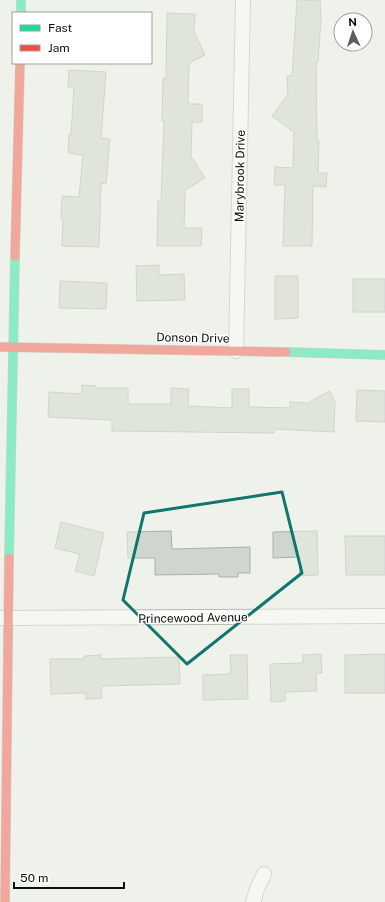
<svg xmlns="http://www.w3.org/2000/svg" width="385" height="902" viewBox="0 0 385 902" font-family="'Public Sans',sans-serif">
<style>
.building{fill:#ced6cd;stroke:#abb0aa}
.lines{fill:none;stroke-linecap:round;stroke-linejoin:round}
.street-casing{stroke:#b5b8b2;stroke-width:16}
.fast-casing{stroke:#b5b8b2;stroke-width:10}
.jam-casing{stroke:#b5b8b2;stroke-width:10}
.street{stroke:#fcfdfc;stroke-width:14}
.fast{stroke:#16e098;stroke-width:9}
.jam{stroke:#f24e42;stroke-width:9}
.marked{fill:none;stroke:#0f766e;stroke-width:3;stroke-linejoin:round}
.labels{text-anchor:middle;stroke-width:3;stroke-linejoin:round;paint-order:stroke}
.street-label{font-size:12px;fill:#0d0f0a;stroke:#fff}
</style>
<rect width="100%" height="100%" fill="#eef2ea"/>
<g class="building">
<polygon points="297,0 320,0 321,19 318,62 316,62 317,140 319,140 318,173 327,173 326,187 313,186 312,246 283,246 285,185 274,185 275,167 293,168 294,132 272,116 288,94 287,76 292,76"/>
<polygon points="167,13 195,14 194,32 205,55 189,63 188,104 202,104 202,122 192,122 191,156 205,178 185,190 184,228 202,228 201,246 157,246 158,201 161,201 164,121 162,121 163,78 166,78"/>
<polygon points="69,70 106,72 101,138 110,139 106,184 101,183 99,247 62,246 63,218 61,218 62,196 79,197 83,155 68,153 69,135 71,135 74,87 68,87"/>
<polygon points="159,265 159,275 184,274 185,300 137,301 136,266"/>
<polygon points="275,276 298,276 298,318 275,319"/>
<rect x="353" y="279" width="32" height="33"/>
<polygon points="60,281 107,283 106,309 59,308"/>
<polygon points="82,385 96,386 96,388 128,388 128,404 171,404 171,388 189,389 188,406 232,408 232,389 249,389 249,407 290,408 290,402 308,403 329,391 335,402 334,432 274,429 274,433 112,431 112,420 48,417 49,392 82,394"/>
<polygon points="357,390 385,391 385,422 356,421"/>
<polygon points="61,522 104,533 94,576 75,571 80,554 55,548"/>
<polygon points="171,531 172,549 250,547 250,573 238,573 238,577 219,577 219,574 155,575 155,558 128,558 127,532"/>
<polygon points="317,531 318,575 300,576 299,557 273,558 273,532"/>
<polygon points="345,536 385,536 385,575 346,575"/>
<polygon points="321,654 322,673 316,673 317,691 285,692 285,701 271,702 270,664 303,663 303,655"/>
<polygon points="385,654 385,693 345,693 345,655"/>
<polygon points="101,655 101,659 179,657 180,684 101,686 102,698 86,699 86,693 51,694 50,659 84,659 84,656"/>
<polygon points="230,655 247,655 248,699 203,700 203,675 231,674"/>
</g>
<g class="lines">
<g class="street-casing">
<g id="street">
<polyline points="236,351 243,0"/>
<polyline points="0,618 385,616"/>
<polyline points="253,902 257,889 264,874"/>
</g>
</g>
<g class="fast-casing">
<g id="fast">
<polyline points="21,0 21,13"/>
<polyline points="286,352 385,355"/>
<polyline points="9,558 15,256"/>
</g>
</g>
<g class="jam-casing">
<g id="jam">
<polyline points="15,256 20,63"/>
<polyline points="0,347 286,352"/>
<polyline points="5,902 9,558"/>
</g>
</g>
<use href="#street" class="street"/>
<use href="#fast" class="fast"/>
<use href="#jam" class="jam"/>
</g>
<path d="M0 0H385V902H0ZM282,492L302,573L187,664L123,600L144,513Z" fill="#eef2ea" fill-opacity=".55" fill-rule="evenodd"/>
<path class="marked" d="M282,492L302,573L187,664L123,600L144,513Z"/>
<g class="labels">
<g class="street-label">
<text transform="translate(240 176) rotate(-89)" y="4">Marybrook Drive</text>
<text transform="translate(193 338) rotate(1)" y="4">Donson Drive</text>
<text transform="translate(193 618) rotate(-1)" y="4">Princewood Avenue</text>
</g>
</g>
<rect x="12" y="12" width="140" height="52" fill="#ffffff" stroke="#9e9f9d"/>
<rect x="20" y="25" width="20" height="6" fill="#16e098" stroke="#9e9f9d"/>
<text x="48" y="32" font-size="12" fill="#0d0f0a">Fast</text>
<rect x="20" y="45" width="20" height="6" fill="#f24e42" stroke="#9e9f9d"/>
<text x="48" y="52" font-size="12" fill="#0d0f0a">Jam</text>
<g transform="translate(353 32) rotate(357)"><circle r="19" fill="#ffffff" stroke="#9e9f9d"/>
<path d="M0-3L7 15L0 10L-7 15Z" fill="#5c5e58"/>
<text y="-6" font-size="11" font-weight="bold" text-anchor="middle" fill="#0d0f0a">N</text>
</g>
<path d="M14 882v6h110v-6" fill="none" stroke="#0d0f0a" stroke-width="2"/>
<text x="20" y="882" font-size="12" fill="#0d0f0a" stroke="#ffffff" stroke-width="3" paint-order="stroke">50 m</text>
</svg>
